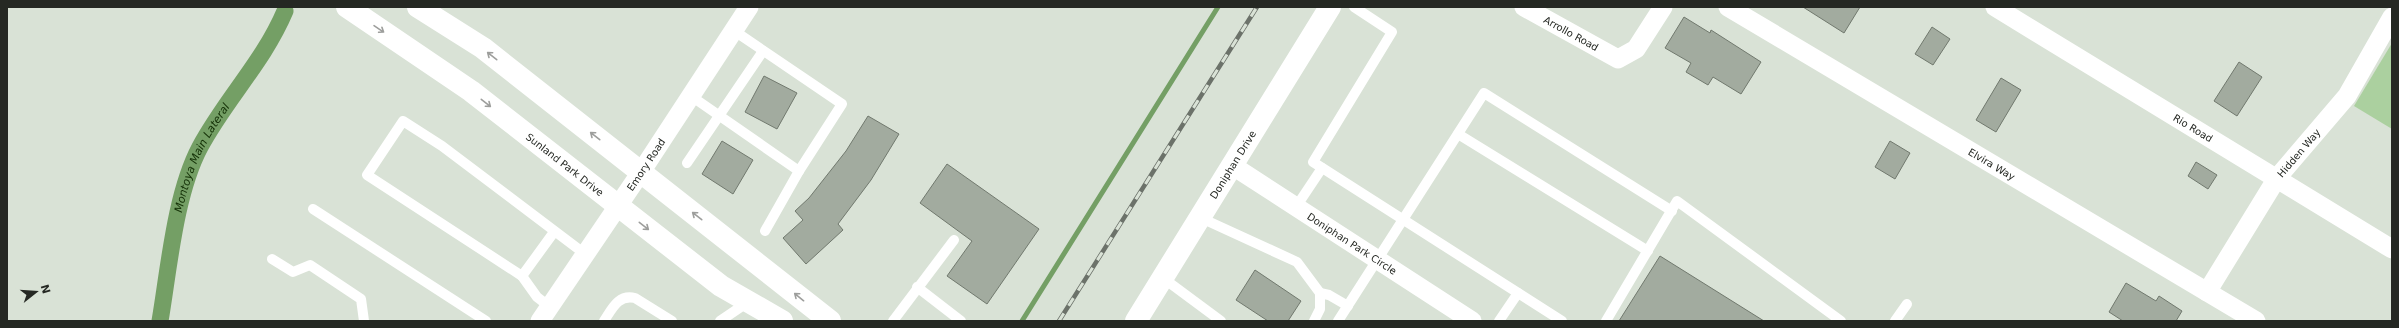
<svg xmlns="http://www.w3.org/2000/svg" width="2399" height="328" viewBox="0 0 2399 328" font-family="'DejaVu Sans',sans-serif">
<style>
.green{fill:#abd09f}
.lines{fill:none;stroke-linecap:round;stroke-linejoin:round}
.stream{stroke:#749f65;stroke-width:5}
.canal{stroke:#749f65;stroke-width:17}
.building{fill:#a2ab9f;stroke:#71796e}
.service{stroke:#fff;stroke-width:10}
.minor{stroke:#fff;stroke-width:19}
.secondary{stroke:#fff;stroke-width:22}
.rail-casing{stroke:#6c726a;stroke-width:4.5}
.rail{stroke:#d9e2d6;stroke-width:3;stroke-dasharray:9;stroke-linecap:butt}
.oneway{stroke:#9d9e9c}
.labels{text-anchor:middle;stroke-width:4;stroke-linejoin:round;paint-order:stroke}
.street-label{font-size:10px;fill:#252823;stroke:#d9e2d6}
.water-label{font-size:11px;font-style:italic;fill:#143107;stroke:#d9e2d6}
</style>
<rect width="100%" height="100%" fill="#d9e2d6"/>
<polygon class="green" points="2392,43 2392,129 2354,106"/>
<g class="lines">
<polyline class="stream" points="1022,321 1218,7"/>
<path class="canal" id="s1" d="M160,321C169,268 175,194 200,147C225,100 264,61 285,11"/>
</g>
<g class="building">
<polygon points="1803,7 1860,7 1844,33"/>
<polygon points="1684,17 1710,33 1711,30 1761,62 1741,94 1713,77 1708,85 1686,72 1691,63 1665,48"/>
<polygon points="1932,27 1950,39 1933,65 1915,54"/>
<polygon points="2239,62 2262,77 2237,116 2214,101"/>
<polygon points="764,76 797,93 777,129 745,112"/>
<polygon points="2001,78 2021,90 1996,132 1976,120"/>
<polygon points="868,116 899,134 871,180 838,224 843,230 806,264 783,238 803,220 795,211 809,198 846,151"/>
<polygon points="722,141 753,160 733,194 702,174"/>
<polygon points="1890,141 1910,153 1895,179 1875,167"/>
<polygon points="2196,162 2217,175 2208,189 2188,176"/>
<polygon points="947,164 1039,229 987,304 947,276 972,241 920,203"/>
<polygon points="1660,256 1764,321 1619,321"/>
<polygon points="1255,270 1301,301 1288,321 1268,321 1236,300"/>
<polygon points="2126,283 2156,301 2159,296 2182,311 2176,321 2123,321 2109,312"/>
</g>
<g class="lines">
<g class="service">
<polyline points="1354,7 1392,32 1313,162 1562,321"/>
<polyline points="733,30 842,104 799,171"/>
<polyline points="691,96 799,171 765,231"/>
<polyline points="1458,134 1648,251"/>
<polyline points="687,163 763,51"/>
<polyline points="1296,207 1322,168"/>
<polyline points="313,209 486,321"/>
<polyline points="1201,218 1297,262 1320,293 1320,309 1314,321"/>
<polyline points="554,232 522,276 367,175 403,121 442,146 585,254"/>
<polyline points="272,259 293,272 310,265 361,299 364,321"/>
<polyline points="522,276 537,297 550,307"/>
<polyline points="1163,278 1221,321"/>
<polyline points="917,287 961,321"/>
<polyline points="1320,293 1329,295 1348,306"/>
<path d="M604,321C612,309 618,294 635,298L672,321"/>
<polyline points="720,321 748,302"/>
<polyline points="893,321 954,240"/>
<polyline points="1338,321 1484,93 1672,211"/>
<polyline points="1499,321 1518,293"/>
<polyline points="1606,321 1677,201 1841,321"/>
<polyline points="1895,321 1907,304"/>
</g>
<g class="minor">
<path id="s2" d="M1524,7L1618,59L1636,49L1663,7"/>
<path id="s3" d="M1728,7L2256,321"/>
<path id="s4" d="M1995,7L2392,249"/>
<path id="s5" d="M1233,166L1472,321"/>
<path id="s6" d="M2207,292L2277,178L2347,96L2392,17"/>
<path id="s7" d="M540,321L641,172L749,7"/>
</g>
<g class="secondary">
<path id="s8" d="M347,7L471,91L721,286L782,321"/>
<polyline points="418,7 483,48 830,321"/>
<path id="s9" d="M1136,321L1330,7"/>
</g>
<g class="rail-casing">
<polyline id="rail" points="1059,321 1257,7"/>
</g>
<use href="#rail" class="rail"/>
</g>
<defs><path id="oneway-shaft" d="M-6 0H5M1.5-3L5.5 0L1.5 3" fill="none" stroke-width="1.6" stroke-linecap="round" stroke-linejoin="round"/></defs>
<g class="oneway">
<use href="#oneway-shaft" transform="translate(379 29) rotate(34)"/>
<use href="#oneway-shaft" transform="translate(492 56) rotate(-142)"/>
<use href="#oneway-shaft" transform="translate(486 103) rotate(38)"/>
<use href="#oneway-shaft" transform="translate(595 136) rotate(-142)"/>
<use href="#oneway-shaft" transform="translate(697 216) rotate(-142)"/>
<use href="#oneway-shaft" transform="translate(644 226) rotate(38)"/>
<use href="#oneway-shaft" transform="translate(799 297) rotate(-141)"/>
</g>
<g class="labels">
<g class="street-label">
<text dy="4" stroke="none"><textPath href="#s2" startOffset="54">Arrollo Road</textPath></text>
<text dy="4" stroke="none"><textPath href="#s4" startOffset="232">Rio Road</textPath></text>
<text dy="4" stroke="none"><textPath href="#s6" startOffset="167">Hidden Way</textPath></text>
<text dy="4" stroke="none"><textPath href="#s8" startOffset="269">Sunland Park Drive</textPath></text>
<text dy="4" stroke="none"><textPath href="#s3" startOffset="307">Elvira Way</textPath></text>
<text dy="4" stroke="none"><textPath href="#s7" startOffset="189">Emory Road</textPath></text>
<text dy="4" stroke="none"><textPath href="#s9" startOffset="184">Doniphan Drive</textPath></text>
<text dy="4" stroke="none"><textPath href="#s5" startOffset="142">Doniphan Park Circle</textPath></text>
</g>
<g class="water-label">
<text dy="4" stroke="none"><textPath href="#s1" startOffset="170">Montoya Main Lateral</textPath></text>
</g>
</g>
<rect width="2399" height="328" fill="none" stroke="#252823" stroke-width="16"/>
<g transform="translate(36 292) rotate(73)" stroke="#d9e2d6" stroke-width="3" paint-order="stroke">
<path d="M0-3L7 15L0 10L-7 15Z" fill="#252823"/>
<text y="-6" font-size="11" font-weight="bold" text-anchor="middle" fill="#252823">N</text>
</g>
</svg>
